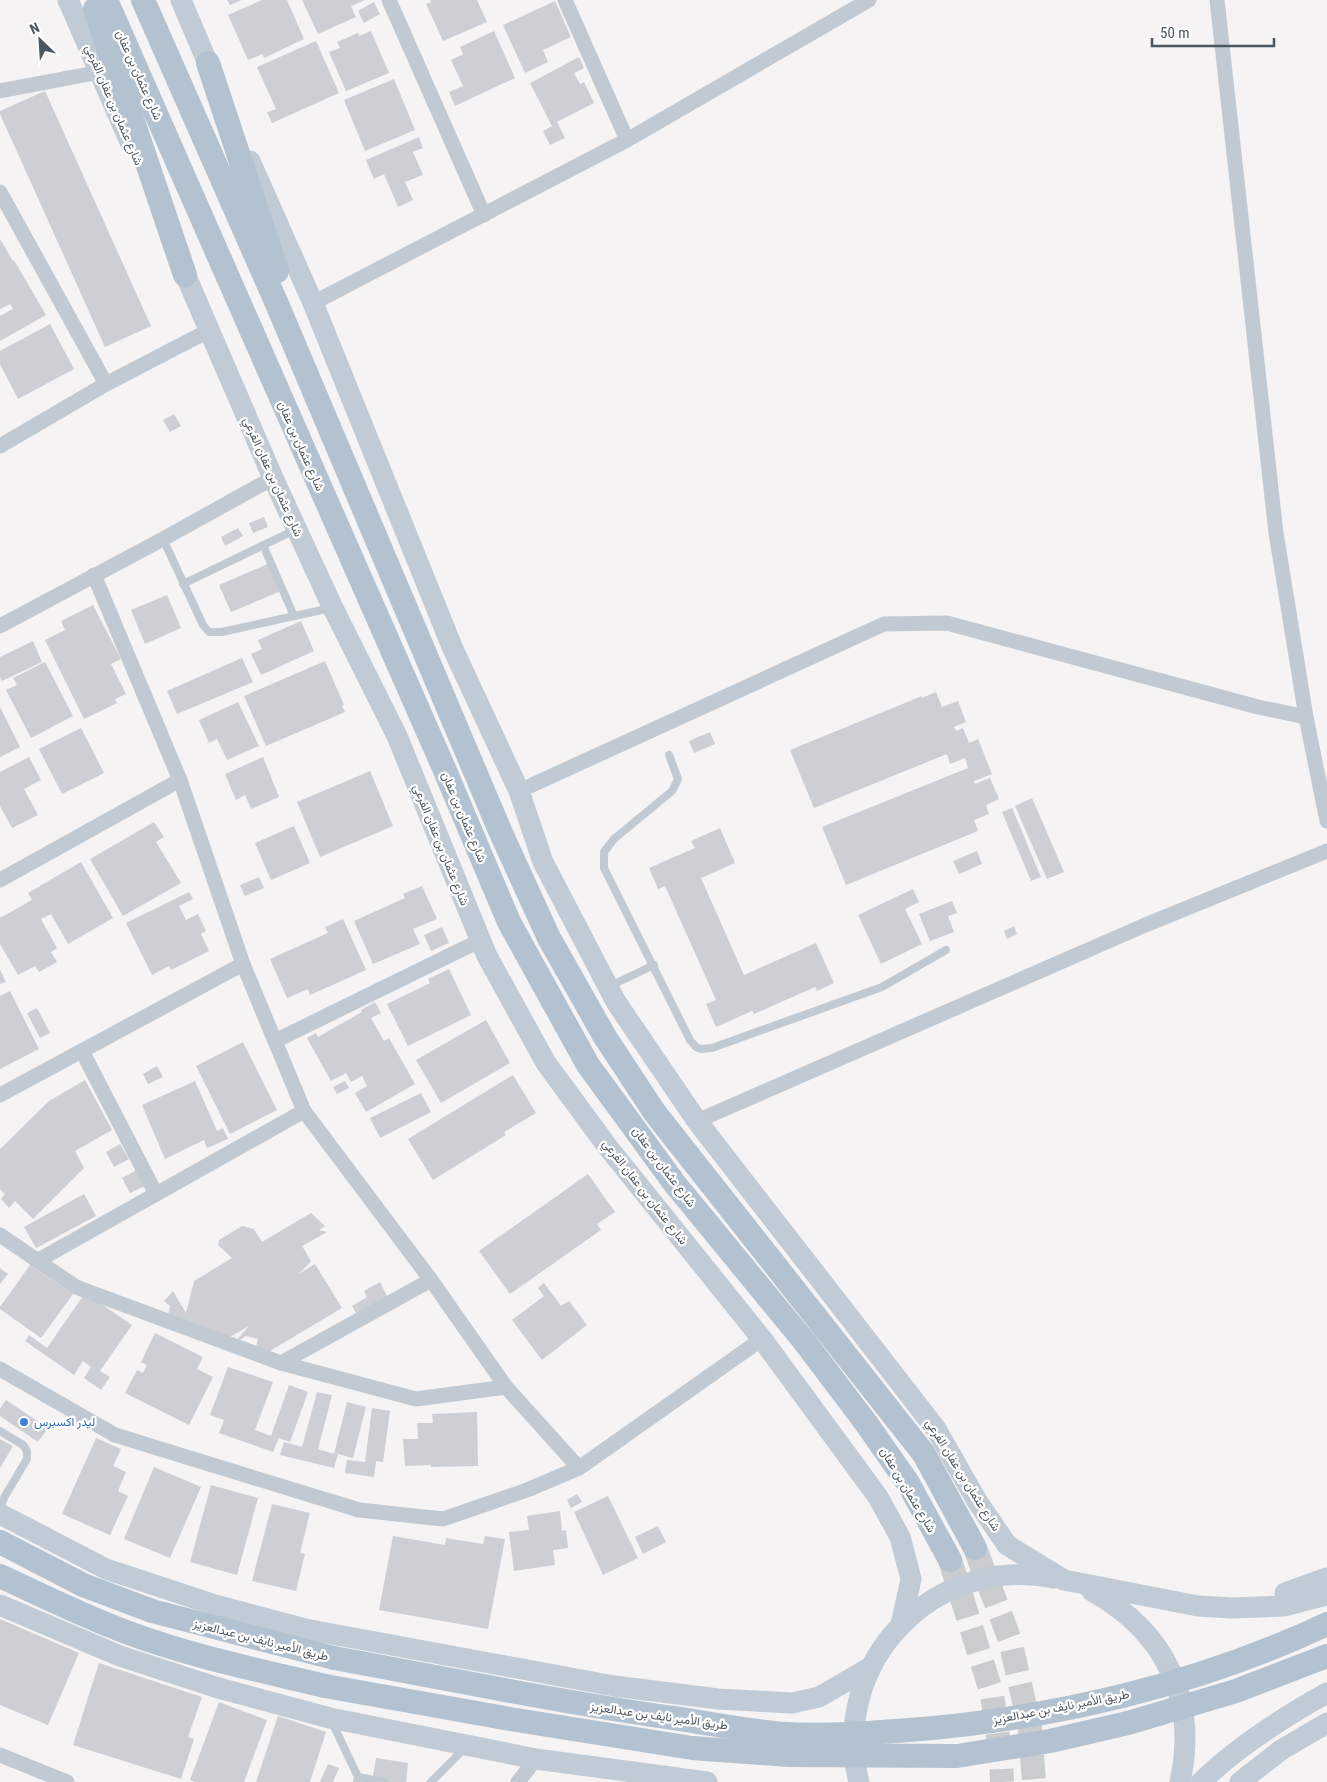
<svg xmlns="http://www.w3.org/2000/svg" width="1327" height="1782" viewBox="0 0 1327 1782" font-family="'Roboto Condensed',Vazirmatn,sans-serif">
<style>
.building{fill:#cdcfd5}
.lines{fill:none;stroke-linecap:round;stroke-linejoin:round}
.primary-tunnel{stroke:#caccce;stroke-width:24;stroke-dasharray:24 12;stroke-linecap:butt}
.lane{stroke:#c1cad2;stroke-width:8}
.street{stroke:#c1cad2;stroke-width:15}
.secondary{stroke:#c1cbd6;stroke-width:21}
.primary{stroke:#b3c2d1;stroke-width:24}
.primary-bridge{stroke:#b3c2d1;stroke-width:24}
.shop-dot{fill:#3f7fe0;stroke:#fff;stroke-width:2}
.labels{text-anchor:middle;stroke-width:4.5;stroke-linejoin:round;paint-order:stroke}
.street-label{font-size:12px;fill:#4a5661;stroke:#fff}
.shop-label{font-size:12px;fill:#366cbe;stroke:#fff;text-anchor:start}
</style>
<rect width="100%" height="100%" fill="#f5f3f3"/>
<g class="building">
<polygon points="227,0 242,0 230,5"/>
<polygon points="262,0 287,0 304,39 264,58 263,54 248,60 228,15"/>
<polygon points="302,0 365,0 351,6 356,17 318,34"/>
<polygon points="430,0 477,0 487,22 443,41 426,4 431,2"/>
<polygon points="555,1 571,37 543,50 548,62 525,73 503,25"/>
<polygon points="374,2 380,14 364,23 358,11"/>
<polygon points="371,31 389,73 346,91 329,52 340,48 337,42 358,33 359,36"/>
<polygon points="494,31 515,78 455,106 449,92 463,86 451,60 463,54 460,47"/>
<polygon points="316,41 339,93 272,123 267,112 276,109 257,67"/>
<polygon points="579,57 584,68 574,73 580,84 584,82 594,103 557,122 565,138 550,145 543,131 552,126 530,83"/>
<polygon points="394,79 415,130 365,151 344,100"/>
<polygon points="45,91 151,326 105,347 0,114 0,111"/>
<polygon points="419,137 423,148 413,152 423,175 405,182 413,200 398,207 384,174 374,179 366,160"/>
<polygon points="0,239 13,261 14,260 46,315 0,341 0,316 13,309 10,304 0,309"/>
<polygon points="50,324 74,369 18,399 0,364 0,351"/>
<polygon points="174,414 181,426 170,432 163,420"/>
<polygon points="264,517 268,527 253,533 249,523"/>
<polygon points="238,528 243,536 225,546 221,537"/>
<polygon points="270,563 281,591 231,612 219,585"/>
<polygon points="167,595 181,628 145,644 131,610"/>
<polygon points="93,605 121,659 111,664 126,694 115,699 117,703 84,719 45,640 65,630 61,621"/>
<polygon points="301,621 314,651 261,675 251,654 262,649 258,640"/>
<polygon points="33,641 42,662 2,681 0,677 0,657"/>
<polygon points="242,658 253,682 177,714 167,691"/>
<polygon points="325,661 344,705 342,706 345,712 266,746 244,696"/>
<polygon points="45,662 73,716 31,738 6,690 17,685 13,678"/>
<polygon points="936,692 942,707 958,701 966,722 954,727 956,731 963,728 969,743 978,739 992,774 974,781 975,784 990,778 999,799 986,805 989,814 974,820 978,831 846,885 822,827 968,768 965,758 950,764 947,754 814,808 790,750 922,696 922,698"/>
<polygon points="238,702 259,746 227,760 217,739 209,743 199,720"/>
<polygon points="0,707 20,747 0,757"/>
<polygon points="81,728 104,773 62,794 39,749"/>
<polygon points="710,732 715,744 694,753 689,741"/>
<polygon points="29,757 41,780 24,789 38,815 12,828 0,806 0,772"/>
<polygon points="263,757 279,797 251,809 245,795 236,800 225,774"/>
<polygon points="370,771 393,826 320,857 297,802"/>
<polygon points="1032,798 1064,872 1047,879 1015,806"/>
<polygon points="1012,808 1041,877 1031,881 1002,812"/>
<polygon points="154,822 164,837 156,842 181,883 123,916 90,859"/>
<polygon points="294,826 310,863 271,880 255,843"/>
<polygon points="720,828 735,863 701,878 744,975 816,943 834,983 817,991 815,987 754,1014 752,1011 716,1027 706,1004 716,1000 665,886 658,889 649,868 695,848 691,841"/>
<polygon points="977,851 982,864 959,874 953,861"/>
<polygon points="81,862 113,918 68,944 51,914 41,919 57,948 51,952 57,962 39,972 35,966 18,975 0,944 0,918 32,900 28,893"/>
<polygon points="259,877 264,888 245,896 240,885"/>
<polygon points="422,886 437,919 413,929 420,944 373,964 354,921 405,898 403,894"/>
<polygon points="913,889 919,902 905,909 922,944 881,964 858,915"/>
<polygon points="189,892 193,899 179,906 186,920 198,914 206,931 201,934 209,951 171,970 169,966 152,975 126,923"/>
<polygon points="952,901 957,913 948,916 954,932 930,941 919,914"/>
<polygon points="343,919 366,970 310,995 308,989 287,998 270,959 328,933 325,927"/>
<polygon points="1014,926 1017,934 1007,939 1004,931"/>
<polygon points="442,927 449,943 431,951 424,935"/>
<polygon points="449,969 471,1015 408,1046 387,1004 430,983 428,979"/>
<polygon points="0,970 6,982 0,984"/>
<polygon points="10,991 39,1049 0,1069 0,996"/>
<polygon points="375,1002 381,1013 371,1018 384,1041 389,1038 415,1084 366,1112 355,1093 367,1086 362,1076 351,1082 346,1073 331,1081 307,1038 316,1033 318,1037 362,1012 361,1010"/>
<polygon points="37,1008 50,1033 40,1038 27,1013"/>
<polygon points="486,1020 510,1063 441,1103 416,1060"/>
<polygon points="243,1042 277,1110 230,1134 196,1066"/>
<polygon points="157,1066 163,1077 148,1084 143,1074"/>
<polygon points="513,1075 536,1113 504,1132 506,1135 433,1180 408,1139"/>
<polygon points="85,1080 112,1130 75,1151 84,1168 33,1219 15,1201 9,1208 1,1199 5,1194 0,1189 0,1149 49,1101"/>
<polygon points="195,1081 217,1131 223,1128 228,1139 207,1148 204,1140 165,1159 142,1105"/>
<polygon points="345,1081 349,1088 337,1094 333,1087"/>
<polygon points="421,1093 431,1112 380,1138 370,1118"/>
<polygon points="120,1144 129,1159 114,1167 106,1152"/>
<polygon points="137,1170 145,1186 130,1193 122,1178"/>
<polygon points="588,1174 615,1212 597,1224 601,1230 510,1294 479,1251"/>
<polygon points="84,1194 96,1216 36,1248 24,1227"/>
<polygon points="311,1213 325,1226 319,1230 327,1232 302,1246 311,1261 299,1274 315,1264 342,1308 270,1351 256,1347 258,1339 246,1336 233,1344 249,1326 230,1337 168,1316 170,1306 164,1301 173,1291 186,1313 194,1281 232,1258 218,1245 219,1240 242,1226 254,1229 262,1242"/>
<polygon points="30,1265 73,1294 41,1338 0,1309 0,1307"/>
<polygon points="0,1268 8,1274 0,1284"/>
<polygon points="380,1282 388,1298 357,1315 352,1306 367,1297 364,1291"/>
<polygon points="544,1283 561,1306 569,1301 587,1325 542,1360 512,1320 544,1296 538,1288"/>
<polygon points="85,1293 132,1325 100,1371 110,1377 101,1390 84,1378 91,1367 83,1361 74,1375 25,1341 29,1335 47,1348"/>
<polygon points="155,1333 203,1357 197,1369 213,1377 189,1425 125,1393 137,1370 143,1373 147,1365 141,1362"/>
<polygon points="228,1367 273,1382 255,1430 271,1436 289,1385 308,1392 290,1442 279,1438 273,1452 219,1433 224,1420 210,1415"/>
<polygon points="317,1392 332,1395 318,1449 334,1454 347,1402 366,1407 353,1458 338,1454 334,1468 280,1455 284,1442 302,1447"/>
<polygon points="6,1400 48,1428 38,1442 0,1416 0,1409"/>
<polygon points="372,1408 390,1411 383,1462 376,1461 374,1477 345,1473 347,1460 365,1462"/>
<polygon points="477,1412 478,1466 431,1467 431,1465 405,1466 403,1439 418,1439 417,1423 433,1423 432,1414"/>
<polygon points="96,1438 121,1449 113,1466 126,1472 118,1491 128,1496 110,1535 62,1514"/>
<polygon points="0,1439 13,1446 0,1468"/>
<polygon points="154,1467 201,1487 170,1558 124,1539"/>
<polygon points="211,1485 258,1498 237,1575 190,1562"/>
<polygon points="577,1494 582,1502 571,1508 567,1500"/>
<polygon points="608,1496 638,1558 603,1575 574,1512"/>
<polygon points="272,1504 310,1513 300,1553 305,1554 296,1591 252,1581"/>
<polygon points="560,1511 562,1531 566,1530 568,1548 553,1550 555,1565 514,1571 509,1532 529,1530 527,1516"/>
<polygon points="658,1526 666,1542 643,1554 635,1537"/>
<polygon points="393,1536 445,1545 446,1538 483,1544 485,1536 505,1539 488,1629 379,1610"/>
<polygon points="0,1619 79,1653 48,1725 0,1705"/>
<polygon points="99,1663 202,1697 188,1737 194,1739 181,1779 73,1745"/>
<polygon points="219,1702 267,1720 244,1782 195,1782 190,1780"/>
<polygon points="278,1716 326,1732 310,1782 256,1782"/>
<polygon points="376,1758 408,1763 406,1782 372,1782"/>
<polygon points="328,1764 339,1768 333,1782 320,1782"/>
</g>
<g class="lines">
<g class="primary-tunnel">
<polyline points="975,1548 1010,1640 1030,1728 1034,1782"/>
<polyline points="950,1560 992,1694 1001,1758 1002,1782"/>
</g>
<g class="lane">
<polyline points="163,539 203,625 209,632 222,632 331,608"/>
<polyline points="263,545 294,616"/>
<polyline points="183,584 295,530"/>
<polyline points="669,755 678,779 672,791 614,839 604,852 604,868 690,1040 696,1047 701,1049 712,1048 882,987 946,950"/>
<polyline points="610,986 654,965"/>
<polyline points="0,1431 23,1445 27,1451 27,1459 5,1496 0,1508"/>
<polyline points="332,1722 358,1777 357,1782"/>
<polyline points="358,1777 384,1782"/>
<polyline points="431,1782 465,1748"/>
</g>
<g class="street">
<polyline points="389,0 484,215"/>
<polyline points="565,0 627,140"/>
<polyline points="1217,0 1276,533 1306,717 1327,821"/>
<polyline points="0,91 100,72"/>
<polyline points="0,192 106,384"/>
<polyline points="313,303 627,140 869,0"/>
<polyline points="0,446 106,384 208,331"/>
<polyline points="94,575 180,780 243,964 304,1111 431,1280 506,1387 579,1468"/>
<polyline points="0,626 163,539 273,478"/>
<polyline points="519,791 884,624 947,623 1258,707 1306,717"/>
<polyline points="0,880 180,780"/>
<polyline points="275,1041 479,941"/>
<polyline points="82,1051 156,1194"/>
<polyline points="0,1095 243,964"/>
<polyline points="697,1121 1143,926 1327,851"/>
<polyline points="0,1235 76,1287 281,1363 416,1399 506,1387"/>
<polyline points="37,1261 304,1111"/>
<polyline points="281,1363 431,1280"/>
<polyline points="0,1369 115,1435 359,1510 443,1519 527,1490 579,1468 762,1339"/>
<polyline points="0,1755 67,1782"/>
<polyline points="518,1782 536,1759"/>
</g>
<g class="secondary">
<polyline points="68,0 130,142"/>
<polyline points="181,0 214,78"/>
<polyline points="250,161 313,303 453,649 519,791 543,862 616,1002 697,1121 936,1429 977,1501 1007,1545 1064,1580 1198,1606 1232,1608 1284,1606 1327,1595"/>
<polyline points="179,260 273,478 333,608 397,736 487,956 546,1063 607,1146 762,1339 878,1497 900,1537 911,1579 901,1625"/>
<polyline points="0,1514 106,1569 215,1605 305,1629 614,1686 718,1699 792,1703 819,1697 871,1667"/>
<path d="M1092,1591C1166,1632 1198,1700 1180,1782"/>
<polyline points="1285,1593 1327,1578"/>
<polyline points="0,1605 120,1656 215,1687 330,1718 536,1759 707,1782"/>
<path d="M859,1782C829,1662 934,1554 1054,1578"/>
<path d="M1201,1782C1238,1746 1282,1718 1327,1693"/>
<polyline points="1240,1782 1281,1750 1327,1723"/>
</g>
<g class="primary">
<polyline points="106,0 443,766 509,922 588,1065 675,1184 804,1341 866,1423 908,1483 950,1560"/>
<polyline points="143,0 277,304 501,833 549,938 605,1037 655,1113 924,1454 975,1548"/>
<polyline points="95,9 185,275"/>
<polyline points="208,63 277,271"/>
<polyline points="0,1542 83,1585 152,1611 334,1658"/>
<path d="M0,1576C41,1595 83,1616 126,1632C190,1656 258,1670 325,1686"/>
</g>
<g class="primary-bridge">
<path d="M334,1658C449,1679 564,1703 680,1719C714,1724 753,1732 786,1734C827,1736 869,1733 909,1730C1051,1719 1198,1685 1327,1624"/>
<polyline points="325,1686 510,1719 692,1748 789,1755 957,1756 1050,1741 1128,1723 1236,1691 1327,1656"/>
</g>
</g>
<circle class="shop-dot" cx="24" cy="1422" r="5"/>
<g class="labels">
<g class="street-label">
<text transform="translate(139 75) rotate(66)" y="4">شارع عثمان بن عفان</text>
<text transform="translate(114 105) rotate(67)" y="4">شارع عثمان بن عفان الفرعي</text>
<text transform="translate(301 446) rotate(66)" y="4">شارع عثمان بن عفان</text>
<text transform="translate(273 477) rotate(66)" y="4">شارع عثمان بن عفان الفرعي</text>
<text transform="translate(464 817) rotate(67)" y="4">شارع عثمان بن عفان</text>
<text transform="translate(441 845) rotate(68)" y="4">شارع عثمان بن عفان الفرعي</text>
<text transform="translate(664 1167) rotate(53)" y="4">شارع عثمان بن عفان</text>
<text transform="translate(645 1192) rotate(52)" y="4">شارع عثمان بن عفان الفرعي</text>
<text transform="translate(963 1475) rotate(58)" y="4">شارع عثمان بن عفان الفرعي</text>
<text transform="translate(908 1490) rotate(59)" y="4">شارع عثمان بن عفان</text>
<text transform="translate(261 1640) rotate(14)" y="4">طريق الأمير نايف بن عبدالعزيز</text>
<text transform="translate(1061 1707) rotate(-11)" y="4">طريق الأمير نايف بن عبدالعزيز</text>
<text transform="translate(659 1716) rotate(8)" y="4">طريق الأمير نايف بن عبدالعزيز</text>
</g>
<g class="shop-label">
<text x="34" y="1426">ليدر اكسبرس</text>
</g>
</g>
<g transform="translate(40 40) rotate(335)" stroke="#ffffff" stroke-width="4" paint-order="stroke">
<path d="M0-4L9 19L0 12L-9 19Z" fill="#4a5661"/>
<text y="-8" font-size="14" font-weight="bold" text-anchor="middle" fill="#4a5661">N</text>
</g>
<path d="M1152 38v8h122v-8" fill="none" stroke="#4a5661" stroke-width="2.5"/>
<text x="1160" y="38" font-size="15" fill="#4a5661" stroke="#ffffff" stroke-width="4" paint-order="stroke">50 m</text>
</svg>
